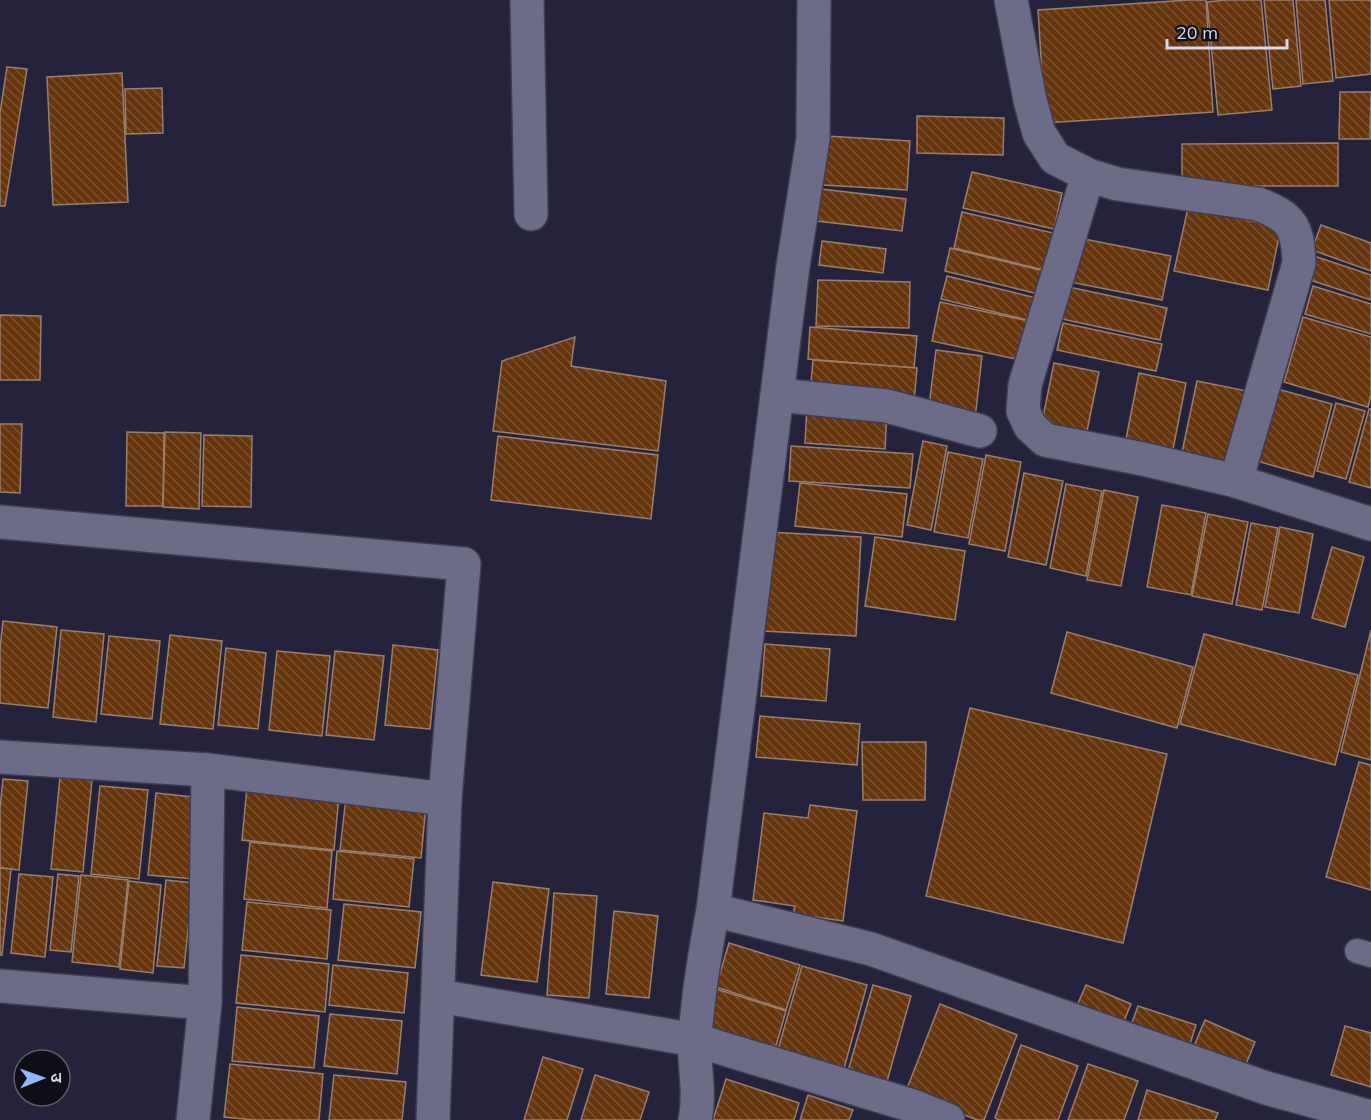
<svg xmlns="http://www.w3.org/2000/svg" width="1371" height="1120" viewBox="0 0 1371 1120" font-family="Mulish,'Noto Sans Devanagari',sans-serif">
<style>
.building{fill:url(#building-back-hatch);stroke:#9a7f6d;stroke-width:1.5}
.lines{fill:none;stroke-linecap:round;stroke-linejoin:round}
.lane-casing{stroke:#3d3d51;stroke-width:27}
.street-casing{stroke:#3d3d51;stroke-width:36}
.lane{stroke:#6c6c88;stroke-width:24}
.street{stroke:#6c6c88;stroke-width:33}
</style>
<defs>
<pattern id="building-back-hatch" width="6" height="6" patternUnits="userSpaceOnUse" patternTransform="scale(1.5)"><rect width="6" height="6" fill="#66350e"/><path d="M-1 5l2 2M0 0l6 6M5-1l2 2" fill="none" stroke="#7b5231"/></pattern>
</defs>
<rect width="100%" height="100%" fill="#24233b"/>
<g class="building">
<polygon points="1189,0 1206,0 1213,112 1045,123 1038,10"/>
<polygon points="1225,0 1261,0 1272,110 1218,115 1207,2"/>
<polygon points="1264,0 1293,0 1301,86 1273,89"/>
<polygon points="1296,0 1325,0 1333,81 1303,84"/>
<polygon points="1329,0 1371,0 1371,74 1336,78"/>
<polygon points="7,67 27,69 5,206 0,206 0,113"/>
<polygon points="122,73 128,202 53,205 47,77"/>
<polygon points="162,88 163,133 126,134 125,89"/>
<polygon points="1340,92 1371,92 1370,139 1339,139"/>
<polygon points="917,116 1004,118 1003,155 917,153"/>
<polygon points="826,136 910,141 907,190 823,185"/>
<polygon points="1338,143 1338,186 1182,186 1182,144"/>
<polygon points="972,172 1062,193 1054,229 963,208"/>
<polygon points="821,189 906,199 902,231 817,221"/>
<polygon points="1188,208 1281,227 1268,290 1174,271"/>
<polygon points="962,212 1053,233 1044,270 954,248"/>
<polygon points="1321,225 1371,243 1371,271 1312,250"/>
<polygon points="1079,238 1171,256 1162,300 1070,282"/>
<polygon points="822,241 886,249 883,273 819,265"/>
<polygon points="950,248 1044,271 1038,294 945,271"/>
<polygon points="1314,256 1371,275 1371,300 1307,279"/>
<polygon points="947,276 1040,299 1035,322 941,299"/>
<polygon points="818,280 910,282 909,328 816,326"/>
<polygon points="1313,286 1371,304 1371,334 1305,314"/>
<polygon points="1069,287 1167,308 1160,340 1062,319"/>
<polygon points="940,302 1033,322 1025,361 932,341"/>
<polygon points="0,315 41,316 40,380 0,380"/>
<polygon points="1303,317 1371,337 1371,395 1368,407 1284,382"/>
<polygon points="1063,323 1162,344 1156,371 1057,350"/>
<polygon points="810,327 917,336 914,368 808,359"/>
<polygon points="575,337 571,366 666,381 658,451 493,431 502,361"/>
<polygon points="936,350 982,356 975,419 928,414"/>
<polygon points="813,360 917,368 914,402 810,394"/>
<polygon points="1054,363 1099,372 1086,436 1041,427"/>
<polygon points="1139,373 1186,383 1173,449 1126,439"/>
<polygon points="1197,381 1247,391 1232,467 1181,457"/>
<polygon points="1270,387 1332,404 1313,477 1250,459"/>
<polygon points="1336,403 1365,411 1346,479 1317,471"/>
<polygon points="807,406 887,412 885,449 805,443"/>
<polygon points="1369,409 1371,409 1371,488 1349,482"/>
<polygon points="0,424 22,424 20,493 0,492"/>
<polygon points="127,432 164,433 163,506 126,506"/>
<polygon points="165,432 201,433 199,509 163,507"/>
<polygon points="204,435 252,436 251,507 202,506"/>
<polygon points="498,436 658,455 651,519 491,500"/>
<polygon points="923,441 947,446 931,530 907,525"/>
<polygon points="791,446 913,454 910,488 789,481"/>
<polygon points="948,452 983,459 968,538 934,532"/>
<polygon points="986,455 1021,462 1005,551 969,544"/>
<polygon points="1024,473 1063,481 1046,565 1008,557"/>
<polygon points="800,483 907,494 902,537 795,526"/>
<polygon points="1066,484 1102,491 1086,576 1050,568"/>
<polygon points="1104,490 1138,497 1121,586 1087,580"/>
<polygon points="1162,505 1206,513 1191,595 1147,587"/>
<polygon points="1208,514 1248,522 1232,604 1192,596"/>
<polygon points="1251,523 1278,528 1262,610 1236,605"/>
<polygon points="1280,527 1313,534 1299,613 1265,607"/>
<polygon points="767,532 861,537 856,636 762,631"/>
<polygon points="875,537 965,551 955,620 865,606"/>
<polygon points="1332,547 1364,557 1345,627 1312,618"/>
<polygon points="3,621 57,627 48,708 0,703 0,649"/>
<polygon points="61,630 104,634 96,722 53,717"/>
<polygon points="1371,630 1371,760 1341,752"/>
<polygon points="1067,632 1193,667 1177,728 1051,693"/>
<polygon points="1204,634 1358,675 1335,765 1180,724"/>
<polygon points="170,635 222,641 213,729 160,724"/>
<polygon points="109,636 160,641 152,719 101,714"/>
<polygon points="765,644 830,649 826,701 761,696"/>
<polygon points="393,645 438,650 430,729 385,725"/>
<polygon points="226,648 266,653 258,729 218,725"/>
<polygon points="277,651 330,656 322,736 269,730"/>
<polygon points="335,651 384,656 374,740 326,735"/>
<polygon points="970,708 1167,754 1123,943 926,896"/>
<polygon points="760,716 860,724 857,765 756,757"/>
<polygon points="862,742 926,742 925,800 863,800"/>
<polygon points="1359,762 1371,765 1371,890 1326,877"/>
<polygon points="60,777 92,780 83,872 51,869"/>
<polygon points="3,779 28,781 19,870 0,868 0,808"/>
<polygon points="100,786 148,790 139,879 91,874"/>
<polygon points="247,787 339,796 334,850 242,840"/>
<polygon points="156,793 202,798 194,879 148,875"/>
<polygon points="346,797 426,805 421,858 340,850"/>
<polygon points="810,805 857,811 843,921 793,914 795,906 753,900 764,813 808,818"/>
<polygon points="250,842 332,851 327,908 244,899"/>
<polygon points="337,851 414,859 409,907 333,899"/>
<polygon points="0,868 11,869 2,955 0,955"/>
<polygon points="19,874 53,877 45,957 11,953"/>
<polygon points="58,874 79,876 71,952 50,950"/>
<polygon points="81,875 128,880 119,967 72,962"/>
<polygon points="166,880 193,883 184,968 157,966"/>
<polygon points="129,881 161,885 153,973 120,969"/>
<polygon points="493,882 549,889 537,982 481,975"/>
<polygon points="554,893 597,896 589,998 547,995"/>
<polygon points="247,902 331,910 327,959 242,950"/>
<polygon points="344,904 421,912 415,968 338,960"/>
<polygon points="614,911 658,916 649,998 606,994"/>
<polygon points="729,943 800,965 786,1010 716,987"/>
<polygon points="241,955 329,964 325,1012 236,1003"/>
<polygon points="333,965 408,973 404,1013 329,1005"/>
<polygon points="802,966 867,985 843,1072 777,1053"/>
<polygon points="873,985 911,996 886,1085 847,1074"/>
<polygon points="1086,985 1131,1004 1121,1028 1075,1010"/>
<polygon points="716,989 786,1011 773,1056 702,1033"/>
<polygon points="940,1004 1017,1035 984,1120 977,1120 906,1091"/>
<polygon points="1138,1006 1196,1025 1188,1050 1129,1031"/>
<polygon points="237,1007 319,1016 314,1068 232,1061"/>
<polygon points="330,1014 402,1021 397,1074 324,1066"/>
<polygon points="1205,1020 1255,1042 1242,1074 1191,1053"/>
<polygon points="1345,1026 1371,1033 1371,1087 1331,1075"/>
<polygon points="1021,1045 1078,1066 1058,1120 999,1120 995,1118"/>
<polygon points="543,1057 583,1069 567,1120 524,1120"/>
<polygon points="230,1064 323,1074 319,1120 254,1120 224,1117"/>
<polygon points="1088,1064 1138,1081 1124,1120 1068,1120"/>
<polygon points="334,1075 406,1082 402,1120 329,1120"/>
<polygon points="595,1075 649,1092 640,1120 581,1120"/>
<polygon points="726,1079 799,1103 794,1120 713,1120"/>
<polygon points="1147,1090 1218,1113 1215,1120 1138,1120"/>
<polygon points="808,1095 853,1110 849,1120 800,1120"/>
</g>
<g class="lines">
<g class="lane-casing">
<polyline id="lane" points="1357,951 1371,955"/>
</g>
<g class="street-casing">
<g id="street">
<polyline points="527,0 531,214"/>
<path d="M1011,0L1030,100L1039,133L1055,158L1088,175L1117,184L1258,204C1292,217 1298,227 1299,263L1236,481"/>
<polyline points="1088,175 1025,385 1023,411 1030,426 1045,440 1143,459 1236,481 1371,524"/>
<polyline points="778,395 887,406 980,431"/>
<polyline points="0,522 464,564 445,799 433,1120"/>
<polyline points="0,757 208,770 445,799"/>
<polyline points="713,910 871,949 1266,1088 1371,1117"/>
<polyline points="0,986 205,1003"/>
<polyline points="439,996 695,1040 913,1106 948,1120"/>
<polyline points="193,1120 205,1003 208,770"/>
<path d="M695,1120C701,1090 693,1066 695,1037C698,995 705,952 713,910L793,266L813,139L814,0"/>
</g>
</g>
<use href="#lane" class="lane"/>
<use href="#street" class="street"/>
</g>
<g transform="translate(42 1078) rotate(89)"><circle r="28" fill="#0e0e19" stroke="#5e5e6b" stroke-width="1.5"/>
<path d="M0-4.5L10 22L0 15L-10 22Z" fill="#8fb8fd"/>
<text y="-9" font-size="16" font-weight="bold" text-anchor="middle" fill="#d6d7e7">उ</text>
</g>
<path d="M1167 39v9h120v-9" fill="none" stroke="#d6d7e7" stroke-width="3"/>
<text x="1176" y="39" font-size="18" fill="#d6d7e7" stroke="#0e0e19" stroke-width="4.5" paint-order="stroke">20 m</text>
</svg>
